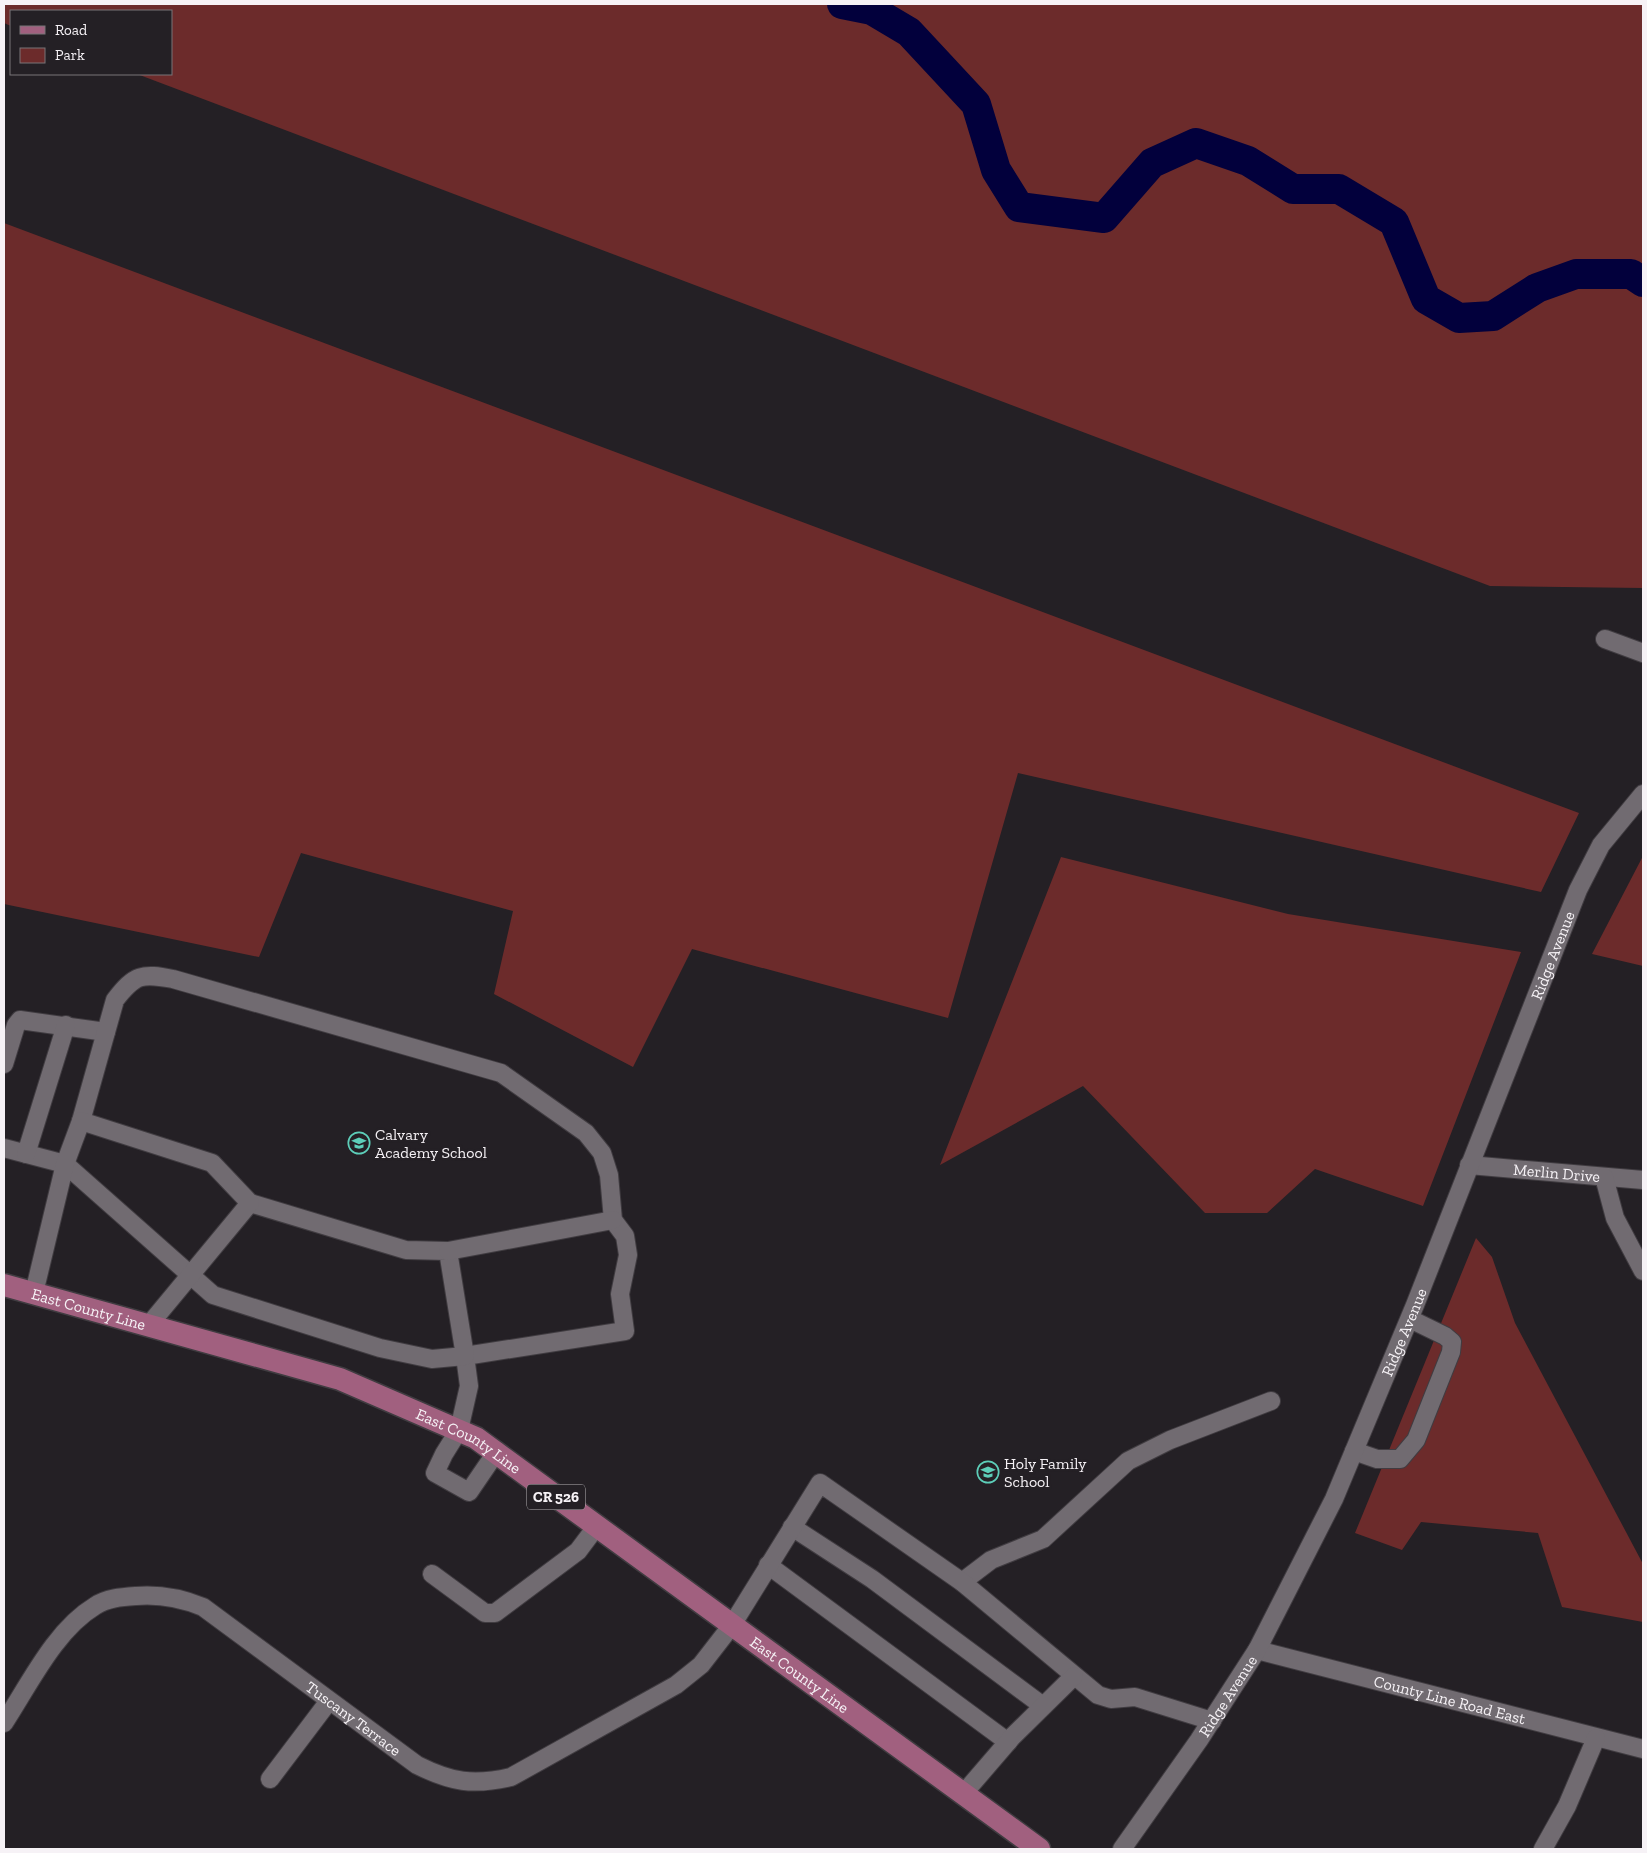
<svg xmlns="http://www.w3.org/2000/svg" width="1647" height="1853" viewBox="0 0 1647 1853" font-family="'Zilla Slab',serif">
<style>
.green{fill:#6c2b2b}
.lines{fill:none;stroke-linecap:round;stroke-linejoin:round}
.river{stroke:#02003c;stroke-width:30}
.minor-casing{stroke:#403c41;stroke-width:20}
.major-casing{stroke:#403c41;stroke-width:25}
.minor{stroke:#716b71;stroke-width:18}
.major{stroke:#a1607f;stroke-width:22}
.labels{text-anchor:middle;stroke-width:5;stroke-linejoin:round;paint-order:stroke}
.shield{fill:#242025;stroke:#b7b3b7;stroke-width:1}
.shield-label{font-size:15px;font-weight:bold;fill:#f6f2f6}
.street-label{font-size:16px;fill:#f6f2f6;stroke:#242025}
.poi-label{font-size:16px;fill:#f6f2f6;stroke:#242025;text-anchor:start}
</style>
<rect width="100%" height="100%" fill="#242025"/>
<g class="green">
<polygon points="4,4 1643,4 1643,588 1490,586 137,74 171,74 171,11 11,11 11,26 4,23"/>
<polygon points="4,223 1579,813 1541,892 1018,773 948,1018 692,949 633,1067 494,994 513,911 301,853 259,957 4,904"/>
<polygon points="1643,856 1643,966 1592,954"/>
<polygon points="1061,857 1288,914 1521,952 1423,1206 1315,1169 1267,1213 1205,1213 1083,1086 940,1165"/>
<polygon points="1476,1238 1492,1257 1515,1323 1643,1564 1643,1622 1562,1607 1538,1533 1421,1522 1402,1550 1355,1533"/>
</g>
<g class="lines">
<polyline class="river" points="842,4 872,10 909,32 976,104 996,170 1019,207 1104,218 1152,163 1196,143 1248,161 1293,189 1339,189 1394,222 1426,299 1459,318 1493,316 1537,288 1576,274 1631,274 1643,282"/>
<g class="minor-casing">
<g id="minor">
<polyline points="1605,639 1643,653"/>
<polyline points="4,1064 16,1025 20,1020 106,1032"/>
<path d="M81,1121L115,1000C135,974 142,973 173,979L501,1073L586,1133L602,1153L609,1175L613,1220L625,1236L628,1255L620,1294L625,1331L465,1356L469,1386L459,1430L444,1454L435,1473L469,1492L497,1451"/>
<polyline points="4,1148 65,1164 213,1295 380,1348 432,1359 465,1356 448,1251 406,1250 250,1203"/>
<polyline points="26,1154 66,1025"/>
<path id="s1" d="M1469,1165L1643,1180"/>
<polyline points="1604,1177 1615,1218 1643,1271"/>
<polyline points="448,1251 613,1220"/>
<polyline points="34,1293 65,1164 81,1121 212,1163 250,1203 149,1325"/>
<polyline points="1354,1451 1377,1459 1400,1459 1416,1440 1451,1352 1452,1342 1445,1336 1410,1319"/>
<polyline points="792,1527 872,1579 1043,1706"/>
<polyline points="768,1565 1008,1742"/>
<polyline points="432,1574 485,1613 495,1613 578,1551 596,1527"/>
<polyline points="962,1582 991,1560 1043,1539 1128,1461 1170,1440 1271,1401"/>
<path id="s2" d="M1257,1650L1643,1749"/>
<path id="s3" d="M4,1723C29,1685 55,1630 95,1606C107,1598 122,1597 136,1596C160,1594 181,1598 203,1607L417,1765C451,1782 473,1786 511,1777L676,1685L701,1665L732,1625L820,1483L962,1582L1098,1695L1111,1699L1135,1697L1212,1721"/>
<polyline points="270,1779 329,1701"/>
<polyline points="964,1793 1013,1736 1074,1676"/>
<path id="s4" d="M1122,1849L1199,1740L1257,1650L1334,1499L1415,1305L1578,890L1601,845L1643,794"/>
<polyline points="1543,1849 1567,1806 1596,1738"/>
</g>
</g>
<g class="major-casing">
<g id="major">
<path id="s5" d="M4,1285L340,1379L476,1438L1039,1849"/>
</g>
</g>
<use href="#minor" class="minor"/>
<use href="#major" class="major"/>
</g>
<defs>
<g id="school-ring" transform="scale(1.125)"><circle r="9.5" fill="#242025" stroke="#5dceb9" stroke-width="1.5"/><path d="M0-5L7-2L0 1L-7-2ZM-4 1L0 2.5L4 1V4Q0 6-4 4Z" fill="#5dceb9"/></g>
</defs>
<g fill-rule="evenodd">
<use href="#school-ring" x="359" y="1143"/>
<use href="#school-ring" x="988" y="1472"/>
</g>
<g class="labels">
<rect class="shield" x="527" y="1484.5" width="58" height="25" rx="4"/>
<g class="shield-label">
<text x="556" y="1502">CR 526</text>
</g>
<g class="street-label">
<text dy="6" stroke="none"><textPath href="#s4" startOffset="996">Ridge Avenue</textPath></text>
<text dy="6" stroke="none"><textPath href="#s1" startOffset="88">Merlin Drive</textPath></text>
<text dy="6" stroke="none"><textPath href="#s5" startOffset="88">East County Line</textPath></text>
<text dy="6" stroke="none"><textPath href="#s4" startOffset="591">Ridge Avenue</textPath></text>
<text dy="6" stroke="none"><textPath href="#s5" startOffset="492">East County Line</textPath></text>
<text dy="6" stroke="none"><textPath href="#s5" startOffset="898">East County Line</textPath></text>
<text dy="6" stroke="none"><textPath href="#s4" startOffset="186">Ridge Avenue</textPath></text>
<text dy="6" stroke="none"><textPath href="#s2" startOffset="199">County Line Road East</textPath></text>
<text dy="6" stroke="none"><textPath href="#s3" startOffset="448">Tuscany Terrace</textPath></text>
</g>
<g class="poi-label">
<text x="375" y="1140">Calvary<tspan x="375" dy="18">Academy School</tspan></text>
<text x="1004" y="1469">Holy Family<tspan x="1004" dy="18">School</tspan></text>
</g>
</g>
<rect width="1647" height="1853" fill="none" stroke="#f6f2f6" stroke-width="10"/>
<rect x="10" y="10" width="162" height="65" fill="#242025" stroke="#787479"/>
<rect x="20" y="26" width="25" height="8" fill="#a1607f" stroke="#787479"/>
<text x="55" y="35" font-size="15" fill="#f6f2f6">Road</text>
<rect x="20" y="48" width="25" height="15" fill="#6c2b2b" stroke="#787479"/>
<text x="55" y="60" font-size="15" fill="#f6f2f6">Park</text>
</svg>
